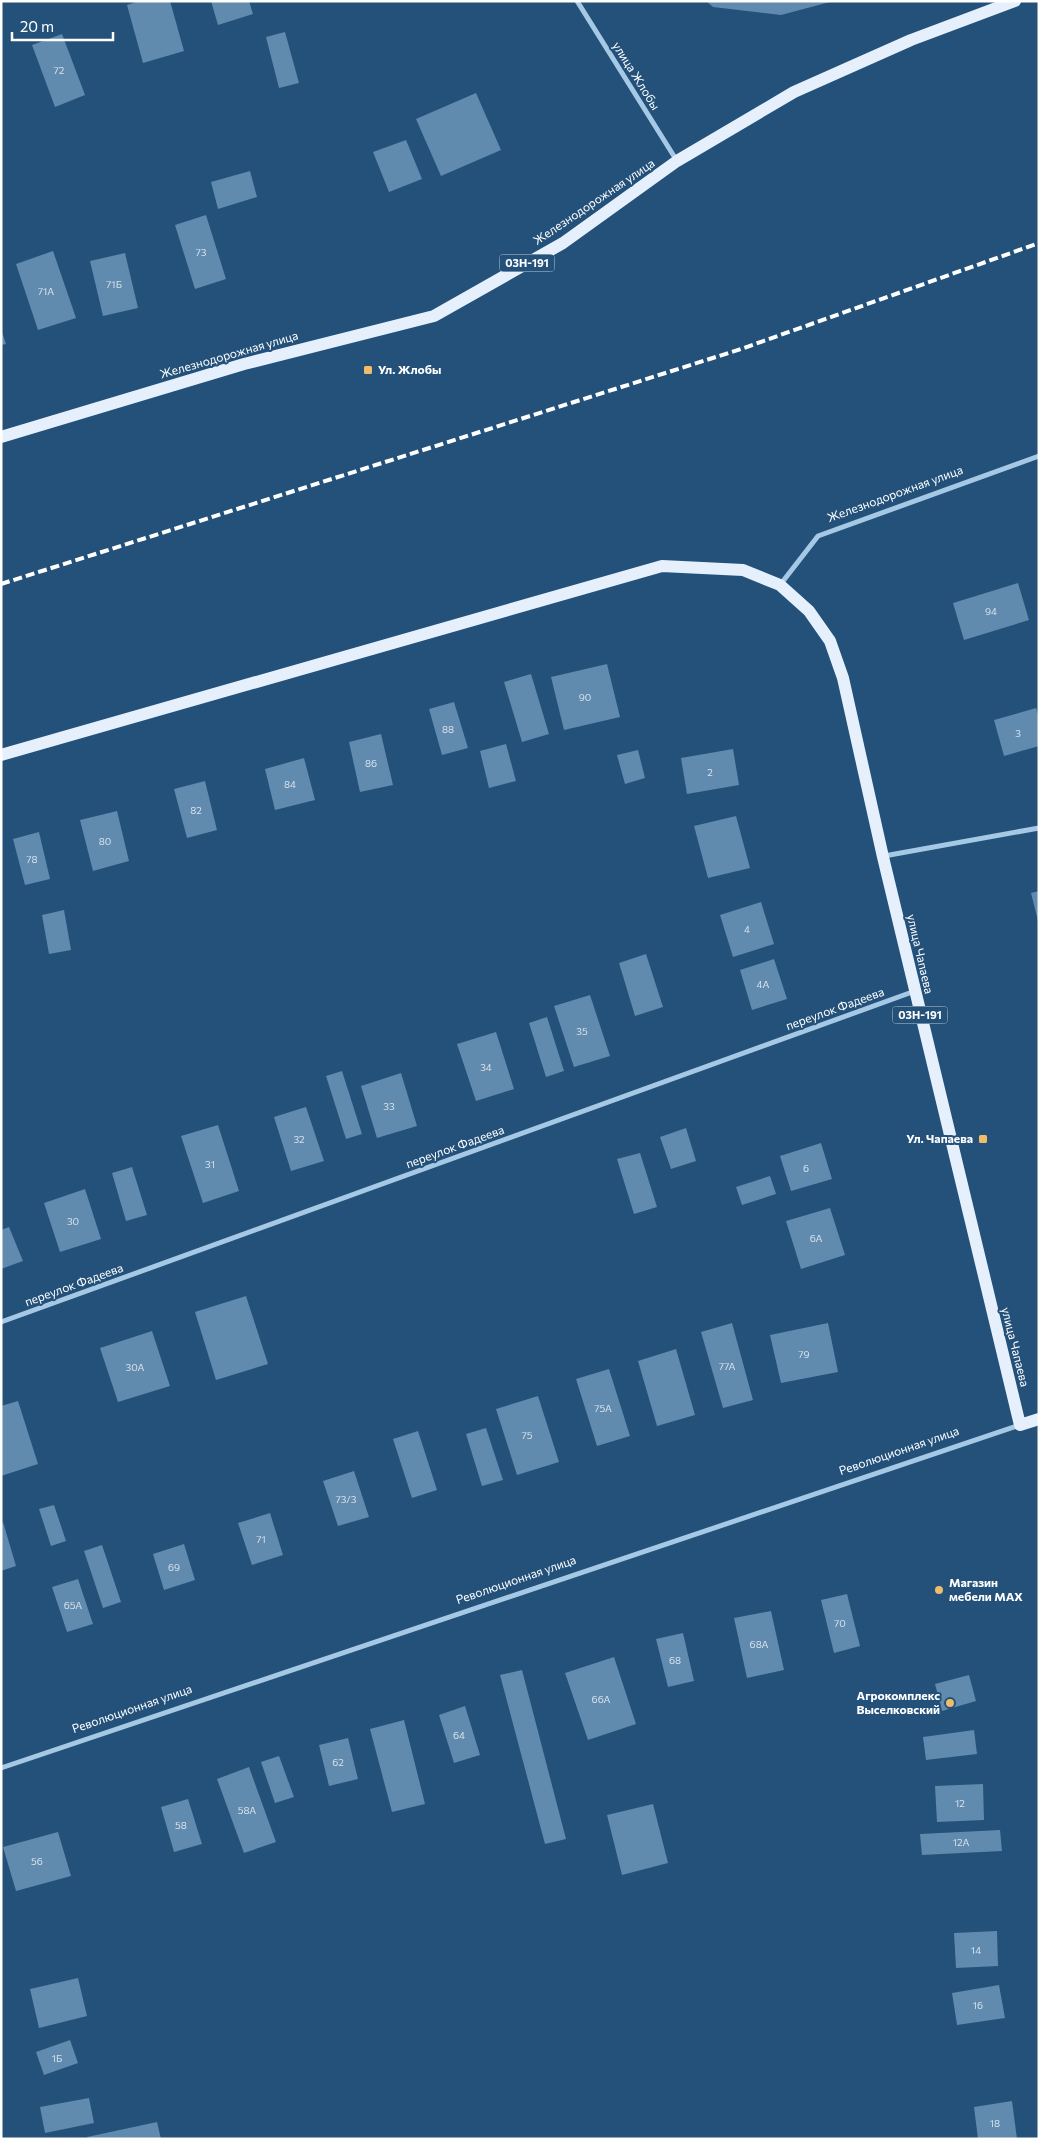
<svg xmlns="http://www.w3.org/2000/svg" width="1040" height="2140" viewBox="0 0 1040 2140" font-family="Commissioner,sans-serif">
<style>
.building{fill:#608aae}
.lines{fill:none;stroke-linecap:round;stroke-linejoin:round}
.minor{stroke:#a5c8e4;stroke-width:5}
.primary{stroke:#e5f0fc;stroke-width:12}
.rail{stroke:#fff;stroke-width:4;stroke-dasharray:9 4;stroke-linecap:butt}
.poi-dot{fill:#efbc68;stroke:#23517a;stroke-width:2}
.labels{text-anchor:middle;stroke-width:4;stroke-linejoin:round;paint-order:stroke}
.number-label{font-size:10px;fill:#d7e2eb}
.shield{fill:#23517a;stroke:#bdcbd7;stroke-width:1}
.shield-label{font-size:11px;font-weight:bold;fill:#fff}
.street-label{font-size:12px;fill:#fff;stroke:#23517a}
.poi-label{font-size:12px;font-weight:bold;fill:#fff;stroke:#23517a;text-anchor:start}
</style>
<rect width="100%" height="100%" fill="#23517a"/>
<g class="building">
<polygon points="139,1 170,1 184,51 143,63 127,5"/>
<polygon points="211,1 249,1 253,14 218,25"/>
<polygon points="706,1 829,1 830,2 781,15 713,7"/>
<polygon points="285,32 299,83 279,88 266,37"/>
<polygon points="62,34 85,95 55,107 32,45"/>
<polygon points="476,93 501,150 441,176 416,119"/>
<polygon points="406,140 422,179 389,192 373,152"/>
<polygon points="250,171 257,197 218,209 211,182"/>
<polygon points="206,215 226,279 195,289 175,225"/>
<polygon points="53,251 76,318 38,330 16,264"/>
<polygon points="125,253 138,308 103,316 90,261"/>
<polygon points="1,329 6,344 1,345"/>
<polygon points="1018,583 1029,620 964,640 953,603"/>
<polygon points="607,664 620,717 564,730 551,677"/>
<polygon points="531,674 549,734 522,742 504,682"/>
<polygon points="454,702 468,748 442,755 429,709"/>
<polygon points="1036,708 1039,718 1039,746 1004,756 994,720"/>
<polygon points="381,734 393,785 360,792 349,742"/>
<polygon points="506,744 516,781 489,788 480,751"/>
<polygon points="733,749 739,785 687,794 681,758"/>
<polygon points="638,750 645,778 625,784 617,755"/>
<polygon points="304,758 315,800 275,810 265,769"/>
<polygon points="205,781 217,830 187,838 174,789"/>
<polygon points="117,811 129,861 93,871 80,820"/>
<polygon points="736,816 750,868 708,878 694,826"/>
<polygon points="39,832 50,879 25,885 13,839"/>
<polygon points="1039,891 1039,921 1038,921 1031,893"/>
<polygon points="761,902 774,944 733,957 720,915"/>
<polygon points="64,910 71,950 49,954 42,915"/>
<polygon points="646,954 663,1007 635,1016 619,963"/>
<polygon points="774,959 787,999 752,1010 740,970"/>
<polygon points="590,995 610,1056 574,1067 554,1006"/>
<polygon points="547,1017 564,1071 546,1077 529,1023"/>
<polygon points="496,1032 514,1089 476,1101 457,1044"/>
<polygon points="342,1071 362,1134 346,1139 326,1076"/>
<polygon points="401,1073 417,1126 377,1138 361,1086"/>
<polygon points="306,1107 324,1161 291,1171 274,1117"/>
<polygon points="218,1125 239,1191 203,1203 181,1136"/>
<polygon points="686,1128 696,1161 671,1169 660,1137"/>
<polygon points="821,1143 832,1179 791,1191 780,1156"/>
<polygon points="640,1153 657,1207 634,1214 617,1159"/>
<polygon points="132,1167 147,1215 126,1221 112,1173"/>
<polygon points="770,1176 776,1194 742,1205 736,1187"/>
<polygon points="85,1189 101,1239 60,1252 44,1203"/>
<polygon points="830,1208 845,1255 801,1269 786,1221"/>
<polygon points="9,1227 23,1261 1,1269 1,1230"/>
<polygon points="246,1296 268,1364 216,1380 195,1312"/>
<polygon points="732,1323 753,1400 723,1408 701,1332"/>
<polygon points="828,1323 838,1372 781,1383 770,1335"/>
<polygon points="152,1331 170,1386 118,1402 100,1348"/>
<polygon points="676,1349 695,1415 657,1426 638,1361"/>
<polygon points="609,1369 630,1436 597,1446 576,1379"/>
<polygon points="538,1396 559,1462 517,1475 496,1409"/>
<polygon points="18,1401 38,1464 1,1476 1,1406"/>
<polygon points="486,1428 503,1480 482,1486 466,1434"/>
<polygon points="418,1431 437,1490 412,1498 393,1439"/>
<polygon points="354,1471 369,1517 338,1526 323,1481"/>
<polygon points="54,1505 66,1541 51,1546 39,1509"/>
<polygon points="270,1513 283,1555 252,1565 238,1523"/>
<polygon points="3,1522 16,1566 1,1571 1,1523"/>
<polygon points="184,1544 195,1580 164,1590 153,1554"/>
<polygon points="102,1545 121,1602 103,1608 84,1551"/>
<polygon points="78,1579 93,1624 67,1632 52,1587"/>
<polygon points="847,1594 860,1646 834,1653 821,1600"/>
<polygon points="771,1611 784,1670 747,1678 734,1618"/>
<polygon points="683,1633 694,1681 668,1687 656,1639"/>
<polygon points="614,1657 636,1724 588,1740 565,1673"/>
<polygon points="522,1670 566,1839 545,1844 500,1675"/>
<polygon points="969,1675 976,1701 942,1711 935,1684"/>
<polygon points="465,1706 480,1755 454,1763 439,1715"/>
<polygon points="404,1720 425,1804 392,1812 370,1729"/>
<polygon points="974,1730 977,1754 926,1760 923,1737"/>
<polygon points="348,1738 358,1779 329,1786 319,1745"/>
<polygon points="279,1756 294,1797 275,1803 261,1762"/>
<polygon points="249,1767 276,1842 244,1853 217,1779"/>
<polygon points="983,1784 984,1820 937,1822 935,1786"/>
<polygon points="188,1799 202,1844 174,1852 161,1807"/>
<polygon points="653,1804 668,1863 622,1875 607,1815"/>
<polygon points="1000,1830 1002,1851 922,1855 920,1834"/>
<polygon points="58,1832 71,1876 16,1891 3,1847"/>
<polygon points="997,1931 998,1966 956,1968 954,1933"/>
<polygon points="78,1978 87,2016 39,2028 30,1989"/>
<polygon points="999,1985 1005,2018 957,2025 952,1993"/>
<polygon points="70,2040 78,2063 44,2075 36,2052"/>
<polygon points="89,2098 94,2123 45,2133 40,2107"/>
<polygon points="1012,2101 1017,2139 978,2139 974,2107"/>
<polygon points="157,2122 161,2139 87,2139 87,2137"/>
</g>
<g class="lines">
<g class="minor">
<polyline points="577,1 677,161"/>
<polyline points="780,585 818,536 1039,456"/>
<polyline points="884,856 1039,828"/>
<polyline points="1,1322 915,991"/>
<polyline points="1,1768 1020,1425"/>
</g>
<g class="primary">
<polyline points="1,437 244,364 434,316 563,243 677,161 794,92 911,40 1015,1"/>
<polyline points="1,755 662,566 743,570 780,585 809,611 830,641 843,678 883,857 1020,1425 1039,1419"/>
</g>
<polyline class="rail" points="1,584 741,349 1039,243"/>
</g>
<g class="poi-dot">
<rect x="363" y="365" width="10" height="10" rx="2.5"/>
<rect x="978" y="1134" width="10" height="10" rx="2.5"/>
<circle cx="939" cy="1590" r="5"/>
<circle cx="950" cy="1703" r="5"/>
</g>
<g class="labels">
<g class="number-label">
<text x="59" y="74">72</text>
<text x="201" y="256">73</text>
<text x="114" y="288">71Б</text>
<text x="46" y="295">71А</text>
<text x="991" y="615">94</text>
<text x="585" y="701">90</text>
<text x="448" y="733">88</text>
<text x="1018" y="737">3</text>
<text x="371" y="767">86</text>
<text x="710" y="776">2</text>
<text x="290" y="788">84</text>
<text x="196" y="814">82</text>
<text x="105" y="845">80</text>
<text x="32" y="863">78</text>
<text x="747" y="933">4</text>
<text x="763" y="988">4А</text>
<text x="582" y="1035">35</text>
<text x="486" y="1071">34</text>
<text x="389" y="1110">33</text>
<text x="299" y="1143">32</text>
<text x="210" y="1168">31</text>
<text x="806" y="1172">6</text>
<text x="73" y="1225">30</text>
<text x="816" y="1242">6А</text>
<text x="804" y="1358">79</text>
<text x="727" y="1370">77А</text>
<text x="135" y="1371">30А</text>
<text x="603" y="1412">75А</text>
<text x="527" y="1439">75</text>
<text x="346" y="1503">73/3</text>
<text x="261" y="1543">71</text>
<text x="174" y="1571">69</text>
<text x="73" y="1609">65А</text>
<text x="840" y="1627">70</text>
<text x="759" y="1648">68А</text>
<text x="675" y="1664">68</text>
<text x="601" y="1703">66А</text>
<text x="459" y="1739">64</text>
<text x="338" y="1766">62</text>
<text x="960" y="1807">12</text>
<text x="247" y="1814">58А</text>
<text x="181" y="1829">58</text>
<text x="961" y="1846">12А</text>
<text x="37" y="1865">56</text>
<text x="976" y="1954">14</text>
<text x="978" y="2009">16</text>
<text x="57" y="2062">1Б</text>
<text x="995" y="2127">18</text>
</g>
<g class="shield">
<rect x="499.5" y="254.5" width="55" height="17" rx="4"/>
<rect x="892.5" y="1006.5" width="55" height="17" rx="4"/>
</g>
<g class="shield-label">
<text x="527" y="267">03Н-191</text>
<text x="920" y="1019">03Н-191</text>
</g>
<g class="street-label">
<text transform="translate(636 76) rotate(58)" y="4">улица Жлобы</text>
<text transform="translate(594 202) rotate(-34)" y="4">Железнодорожная улица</text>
<text transform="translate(229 355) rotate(-16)" y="4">Железнодорожная улица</text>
<text transform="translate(895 494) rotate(-20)" y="4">Железнодорожная улица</text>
<text transform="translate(920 954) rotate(77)" y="4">улица Чапаева</text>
<text transform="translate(835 1009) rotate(-20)" y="4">переулок Фадеева</text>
<text transform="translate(455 1147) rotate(-20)" y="4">переулок Фадеева</text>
<text transform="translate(74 1285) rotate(-20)" y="4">переулок Фадеева</text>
<text transform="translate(1015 1347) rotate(76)" y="4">улица Чапаева</text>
<text transform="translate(899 1451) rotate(-19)" y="4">Революционная улица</text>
<text transform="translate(516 1580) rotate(-19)" y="4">Революционная улица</text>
<text transform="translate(132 1709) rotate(-19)" y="4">Революционная улица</text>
</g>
<g class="poi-label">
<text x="378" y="374">Ул. Жлобы</text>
<text x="973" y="1143" text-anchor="end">Ул. Чапаева</text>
<text x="949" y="1587">Магазин<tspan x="949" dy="14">мебели MAX</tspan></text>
<text x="940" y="1700" text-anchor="end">Агрокомплекс<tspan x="940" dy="14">Выселковский</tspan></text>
</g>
</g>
<rect width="1040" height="2140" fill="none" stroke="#ffffff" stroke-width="5"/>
<path d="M12 32v8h101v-8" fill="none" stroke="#ffffff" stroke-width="2.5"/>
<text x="20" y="32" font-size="15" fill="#ffffff" stroke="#23517a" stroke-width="4" paint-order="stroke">20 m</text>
</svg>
